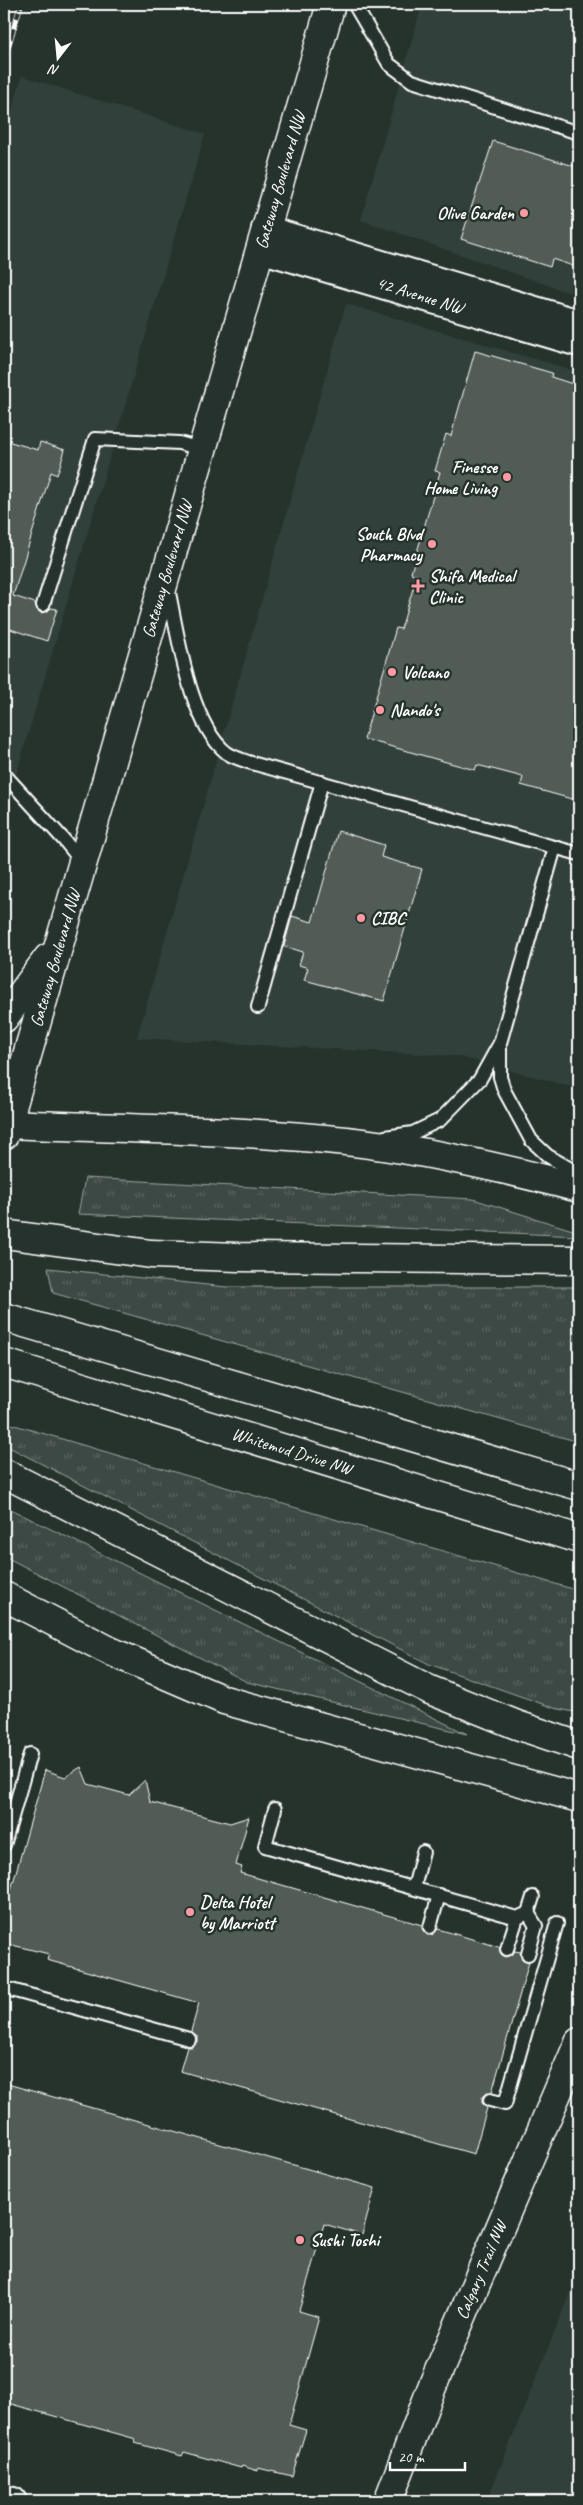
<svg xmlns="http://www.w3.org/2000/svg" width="583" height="2505" viewBox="0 0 583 2505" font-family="Caveat,sans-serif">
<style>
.built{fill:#333f3a}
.grass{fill:url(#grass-tufts);stroke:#9ea4a2}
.building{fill:#515c57;stroke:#fff}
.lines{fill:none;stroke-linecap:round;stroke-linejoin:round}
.service-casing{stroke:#fff;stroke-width:16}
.minor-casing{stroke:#fff;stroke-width:30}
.secondary-casing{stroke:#fff;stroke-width:31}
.trunk-casing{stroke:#fff;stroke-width:31}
.motorway-casing{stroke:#fff;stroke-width:31}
.service{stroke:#26332d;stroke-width:12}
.minor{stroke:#26332d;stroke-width:26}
.secondary{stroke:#26332d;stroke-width:28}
.trunk{stroke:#26332d;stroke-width:28}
.motorway{stroke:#26332d;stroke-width:28}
.rail-casing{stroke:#fff;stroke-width:5.5}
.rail{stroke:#26332d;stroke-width:4;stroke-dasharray:11;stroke-linecap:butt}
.poi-dot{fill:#ff9aa2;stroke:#26332d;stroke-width:2}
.labels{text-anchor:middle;stroke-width:5;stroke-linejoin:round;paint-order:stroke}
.street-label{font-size:18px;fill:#fff;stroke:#26332d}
.poi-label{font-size:18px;font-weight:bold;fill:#fff;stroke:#26332d;text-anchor:start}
</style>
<defs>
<pattern id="grass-tufts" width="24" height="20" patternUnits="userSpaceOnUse" patternTransform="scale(1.25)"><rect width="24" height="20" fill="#3e4944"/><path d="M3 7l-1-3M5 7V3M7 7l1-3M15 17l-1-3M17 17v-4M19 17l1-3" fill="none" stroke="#5b6460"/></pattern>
</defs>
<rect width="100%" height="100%" fill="#26332d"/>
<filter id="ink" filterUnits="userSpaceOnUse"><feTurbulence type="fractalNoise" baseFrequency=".02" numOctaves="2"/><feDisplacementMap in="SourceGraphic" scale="10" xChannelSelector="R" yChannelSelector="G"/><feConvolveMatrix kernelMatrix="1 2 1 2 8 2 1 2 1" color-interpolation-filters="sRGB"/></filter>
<g filter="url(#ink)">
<g class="built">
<polygon points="422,4 579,4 579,296 361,220"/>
<polygon points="22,76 205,134 4,816 4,138"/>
<polygon points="346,304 579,372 579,1089 457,1056 137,1038"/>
<polygon points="579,2270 579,2501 487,2501"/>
</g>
<g class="grass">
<polygon points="85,1178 473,1199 579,1232 579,1236 78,1214"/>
<polygon points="48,1268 226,1287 579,1287 579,1442 53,1293"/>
<polygon points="11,1424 579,1591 579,1713 554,1708 429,1664 5,1445"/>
<polygon points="4,1506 467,1734 247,1682 4,1556"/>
</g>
<g class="building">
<polygon points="493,141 577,167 574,177 579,178 579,268 552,259 550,267 461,239"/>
<polygon points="475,351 552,373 551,377 579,386 579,801 521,785 523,777 477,765 475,770 364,739 396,628 401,629 417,575 411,573 440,472 435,471 446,434 451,436"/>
<polygon points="4,440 38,450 40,442 65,450 57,475 51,472 13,596 35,603 37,610 41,613 48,611 51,608 57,609 47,641 4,627"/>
<polygon points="338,831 384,845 381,857 422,869 384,1001 304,980 308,968 299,965 303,952 284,946 292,916 312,922"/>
<polygon points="81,1767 88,1784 129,1795 145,1780 150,1802 230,1823 249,1817 236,1865 242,1867 240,1873 422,1925 422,1929 427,1935 432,1935 438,1929 499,1947 501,1954 505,1957 512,1955 515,1951 520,1952 522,1959 529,1962 492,2092 487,2092 482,2097 482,2103 487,2108 474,2154 180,2071 187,2047 192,2047 197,2042 197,2036 191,2031 199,2003 47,1960 49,1954 4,1943 4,1895 9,1897 45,1770 65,1777"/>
<polygon points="4,2083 375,2188 362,2235 324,2224 299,2311 319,2317 289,2425 306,2430 292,2476 258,2468 258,2471 242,2466 241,2468 184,2452 182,2456 135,2443 136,2439 4,2402"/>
</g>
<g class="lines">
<g class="service-casing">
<g id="service">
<polyline points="354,4 389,64 412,81 579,133"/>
<path d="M168,588C178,634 189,723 227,753C233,757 240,759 248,762L579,854"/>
<polyline points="43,605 95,439 179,443 201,449"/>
<polyline points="4,774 64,840 82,862"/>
<polyline points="258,1007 322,782"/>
<polyline points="500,1047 500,1077 504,1090 531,1140 548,1156 579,1174"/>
<polyline points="385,1137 413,1133 440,1120 480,1079 500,1043 555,847"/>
<polyline points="275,1809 265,1846 517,1918"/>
<polyline points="4,1845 30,1754"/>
<polyline points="414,1888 423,1852"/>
<polyline points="528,1913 533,1897"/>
<polyline points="430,1927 439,1895"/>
<polyline points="507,1949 517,1918 528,1913 536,1926 528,1954"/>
<polyline points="4,1988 189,2039"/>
<polyline points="490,2100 505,2104 557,1923"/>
</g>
</g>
<g class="minor-casing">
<g id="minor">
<polyline points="265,229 579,323"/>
<polyline points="260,249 579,343"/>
<polyline points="4,2499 13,2501"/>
</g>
</g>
<g class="secondary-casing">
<polyline id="secondary" points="388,2501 432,2387 579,2042"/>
</g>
<g class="trunk-casing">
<g id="trunk">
<polyline points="4,1018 48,958"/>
<path d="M7,1124C120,1129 234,1129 346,1141C425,1150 503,1168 579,1188"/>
<polyline points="4,1135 331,4"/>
<polyline points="4,1596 110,1651 224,1700 579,1798"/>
</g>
</g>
<g class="motorway-casing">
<g id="motorway">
<polyline points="4,1234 151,1254 238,1257 579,1260"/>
<polyline points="4,1317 579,1486"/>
<polyline points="4,1363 579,1539"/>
<polyline points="4,1473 430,1690 517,1725 579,1746"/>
</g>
</g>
<use href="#service" class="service"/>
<use href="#minor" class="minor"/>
<use href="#secondary" class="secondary"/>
<use href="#trunk" class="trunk"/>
<use href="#motorway" class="motorway"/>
<g class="rail-casing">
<polyline id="rail" points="4,60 21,4"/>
</g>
<use href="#rail" class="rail"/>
</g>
</g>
<g class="poi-dot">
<circle cx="524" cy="213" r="5"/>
<circle cx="507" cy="477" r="5"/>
<circle cx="432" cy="544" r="5"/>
<path d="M415.5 578.5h5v5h5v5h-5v5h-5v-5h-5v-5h5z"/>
<circle cx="392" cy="672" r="5"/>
<circle cx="380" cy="710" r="5"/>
<circle cx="361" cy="918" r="5"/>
<circle cx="190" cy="1912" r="5"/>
<circle cx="300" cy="2240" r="5"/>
</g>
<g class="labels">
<g class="street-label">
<text transform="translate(280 180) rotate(-74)" y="6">Gateway Boulevard NW</text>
<text transform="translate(420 295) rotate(17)" y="6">42 Avenue NW</text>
<text transform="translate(167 569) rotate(-74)" y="6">Gateway Boulevard NW</text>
<text transform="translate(55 958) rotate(-74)" y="6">Gateway Boulevard NW</text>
<text transform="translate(292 1451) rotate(17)" y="6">Whitemud Drive NW</text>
<text transform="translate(481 2270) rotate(-67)" y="6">Calgary Trail NW</text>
</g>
<g class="poi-label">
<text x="514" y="219" text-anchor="end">Olive Garden</text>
<text x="497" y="473" text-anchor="end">Finesse<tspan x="497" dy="21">Home Living</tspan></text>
<text x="422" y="540" text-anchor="end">South Blvd<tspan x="422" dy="21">Pharmacy</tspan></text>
<text x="429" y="582">Shifa Medical<tspan x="429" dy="21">Clinic</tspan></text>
<text x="402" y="678">Volcano</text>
<text x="390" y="716">Nando's</text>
<text x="371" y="924">CIBC</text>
<text x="200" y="1908">Delta Hotel<tspan x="200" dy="21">by Marriott</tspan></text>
<text x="310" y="2246">Sushi Toshi</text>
</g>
</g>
<rect width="583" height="2505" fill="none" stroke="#26332d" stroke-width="20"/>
<rect x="10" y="10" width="563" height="2485" fill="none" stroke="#fff" stroke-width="2" filter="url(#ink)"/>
<g transform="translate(58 58) rotate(196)" stroke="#26332d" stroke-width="4" paint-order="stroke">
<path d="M0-4L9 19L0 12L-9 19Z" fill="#ffffff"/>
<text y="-8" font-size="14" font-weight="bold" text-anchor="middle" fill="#ffffff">N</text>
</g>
<path d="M390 2462v8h75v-8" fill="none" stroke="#ffffff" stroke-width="2.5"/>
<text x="398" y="2462" font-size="15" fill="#ffffff" stroke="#26332d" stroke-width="4" paint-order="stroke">20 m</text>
</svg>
